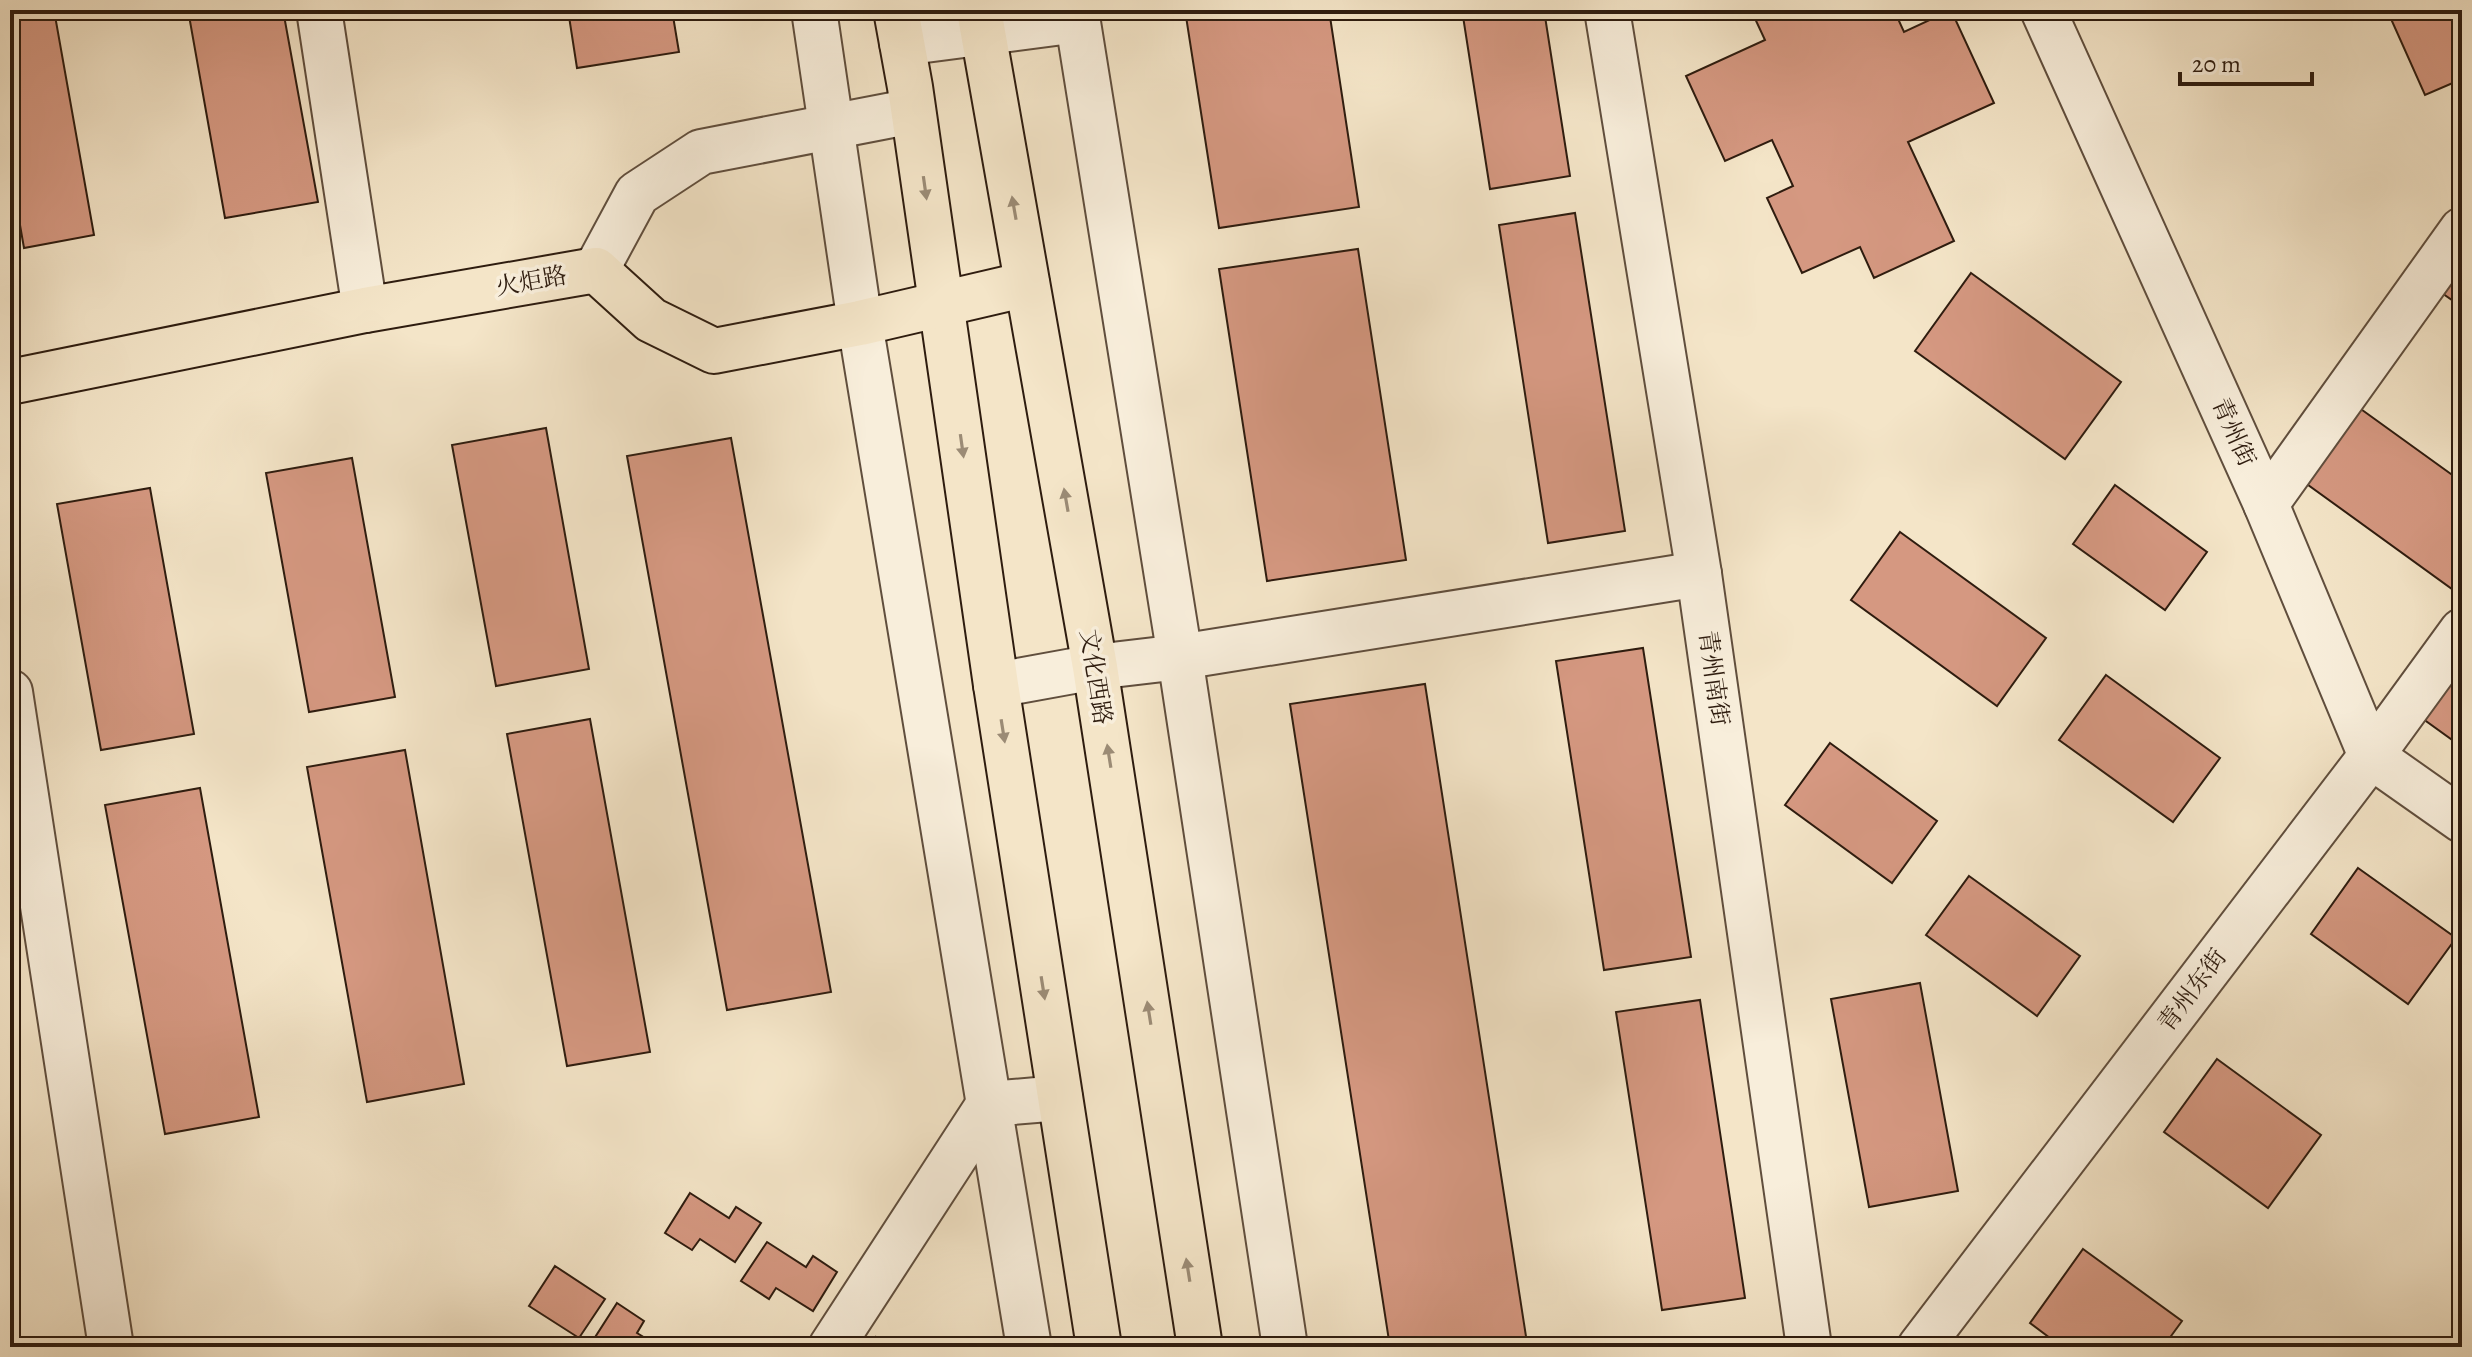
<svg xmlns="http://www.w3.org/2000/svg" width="2472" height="1357" viewBox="0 0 2472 1357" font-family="Alegreya,'Noto Serif SC',serif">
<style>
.building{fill:#d59881;stroke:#2e1c0f;stroke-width:2}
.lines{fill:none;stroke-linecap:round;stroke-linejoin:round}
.minor-casing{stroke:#604e3d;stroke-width:48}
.major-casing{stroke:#2e1c0f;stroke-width:48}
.minor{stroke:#f8eedb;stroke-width:44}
.major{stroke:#f4e5c8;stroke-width:44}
.oneway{fill:#9b8b75}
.labels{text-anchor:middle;stroke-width:7;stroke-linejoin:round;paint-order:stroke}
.street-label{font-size:24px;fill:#2e1c0f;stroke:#f8eedb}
</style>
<rect width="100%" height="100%" fill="#f4e5c8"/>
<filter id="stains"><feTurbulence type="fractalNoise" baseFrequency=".0025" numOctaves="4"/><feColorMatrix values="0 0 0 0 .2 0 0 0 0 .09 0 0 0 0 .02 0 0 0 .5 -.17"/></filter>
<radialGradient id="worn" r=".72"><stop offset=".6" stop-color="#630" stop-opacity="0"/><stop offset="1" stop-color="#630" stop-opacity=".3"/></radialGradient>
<g class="building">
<polygon points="10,10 54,10 94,235 24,248 10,168"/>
<polygon points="188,10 283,10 318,202 225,218"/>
<polygon points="568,10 672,10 679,52 577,68"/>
<polygon points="1185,10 1329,10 1359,207 1219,228"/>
<polygon points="1462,10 1544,10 1570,176 1490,189"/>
<polygon points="1751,10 1894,10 1904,32 1951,10 1994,103 1908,142 1954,241 1874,278 1860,247 1802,273 1767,198 1793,186 1772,140 1725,161 1686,76 1765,40"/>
<polygon points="2387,10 2462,10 2462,79 2425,95"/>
<polygon points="1575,213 1625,531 1548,543 1499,225"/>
<polygon points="1358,249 1406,560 1267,581 1219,269"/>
<polygon points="2462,259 2462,307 2439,291"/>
<polygon points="1971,273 2121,382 2065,459 1915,351"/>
<polygon points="2358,407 2462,482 2462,575 2452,589 2304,482"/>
<polygon points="546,428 589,669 496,686 452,445"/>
<polygon points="731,438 831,992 727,1010 627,456"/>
<polygon points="352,458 395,697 309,712 266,473"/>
<polygon points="2115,485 2207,552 2165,610 2073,544"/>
<polygon points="150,488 194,734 101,750 57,504"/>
<polygon points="1900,532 2046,638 1997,706 1851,600"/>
<polygon points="1643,648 1691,957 1604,970 1556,661"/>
<polygon points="2462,656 2462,747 2419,716"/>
<polygon points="2106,675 2220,758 2173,822 2059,740"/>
<polygon points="1425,684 1527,1343 1499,1347 1390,1347 1290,704"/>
<polygon points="590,719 650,1052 567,1066 507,734"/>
<polygon points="1830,743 1937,821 1892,883 1785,805"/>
<polygon points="405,750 464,1084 367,1102 307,767"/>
<polygon points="200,788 259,1117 165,1134 105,805"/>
<polygon points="2358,868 2456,938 2408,1004 2311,934"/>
<polygon points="1969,876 2080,956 2037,1016 1926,935"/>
<polygon points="1920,983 1958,1191 1869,1207 1831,999"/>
<polygon points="1700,1000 1745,1298 1662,1310 1616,1012"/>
<polygon points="2217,1059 2321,1135 2268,1208 2164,1132"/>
<polygon points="690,1193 729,1218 736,1207 761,1223 735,1262 700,1239 692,1250 665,1233"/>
<polygon points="767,1242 806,1267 813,1256 837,1272 813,1311 776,1288 769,1299 741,1281"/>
<polygon points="2083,1249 2182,1321 2163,1347 2062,1347 2030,1323"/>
<polygon points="555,1266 605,1299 579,1338 529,1306"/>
<polygon points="617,1303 644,1321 637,1333 660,1347 600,1347 592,1342"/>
<polygon points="876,1337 892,1347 870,1347"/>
</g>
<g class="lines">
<g class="minor-casing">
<g id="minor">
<polyline points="319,10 365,310"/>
<polyline points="814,10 860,323 1029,1347"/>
<polyline points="1076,10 1180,657 1285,1347"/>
<polyline points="1607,10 1699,574 1809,1347"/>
<polyline points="2043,10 2266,504 2371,756 2462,820"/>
<polyline points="902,43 1078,20"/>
<polyline points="596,270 637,194 701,152 913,111"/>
<polyline points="2266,504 2462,230"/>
<polyline points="996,685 1095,667 1180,657 1699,574"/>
<polyline points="10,692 111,1347"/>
<polyline points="831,1347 989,1104 1060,1098"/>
<polyline points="1920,1347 2371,756 2462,631"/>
</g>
</g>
<g class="major-casing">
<g id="major">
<polyline points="896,10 910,87 996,685 1099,1347"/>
<polyline points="979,10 1095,667 1200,1347"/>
<polyline points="10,382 365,310 596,270 651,320 714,351 860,323 1027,284"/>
</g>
</g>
<use href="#minor" class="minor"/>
<use href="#major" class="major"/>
</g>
<defs><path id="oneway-solid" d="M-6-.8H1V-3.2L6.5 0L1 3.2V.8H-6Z" transform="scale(2)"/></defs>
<g class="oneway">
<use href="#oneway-solid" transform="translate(925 188) rotate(82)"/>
<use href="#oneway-solid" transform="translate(1014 208) rotate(-100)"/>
<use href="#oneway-solid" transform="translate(962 446) rotate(82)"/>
<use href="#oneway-solid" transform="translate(1066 500) rotate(-100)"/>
<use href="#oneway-solid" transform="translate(1003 731) rotate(81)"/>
<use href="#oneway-solid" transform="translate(1109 756) rotate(-99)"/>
<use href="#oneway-solid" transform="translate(1043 988) rotate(81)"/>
<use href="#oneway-solid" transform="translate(1149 1013) rotate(-99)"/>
<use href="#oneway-solid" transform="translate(1188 1270) rotate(-99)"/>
</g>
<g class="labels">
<g class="street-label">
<text transform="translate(531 281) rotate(-10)" y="8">火炬路</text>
<text transform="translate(2234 432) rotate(66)" y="8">青州街</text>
<text transform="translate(1096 677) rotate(81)" y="8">文化西路</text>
<text transform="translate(1714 678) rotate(82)" y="8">青州南街</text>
<text transform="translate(2192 990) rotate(-53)" y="8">青州东街</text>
</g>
</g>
<rect width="2472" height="1357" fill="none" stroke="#f4e5c8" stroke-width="40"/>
<rect x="12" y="12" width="2448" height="1333" fill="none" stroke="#2e1c0f" stroke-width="4"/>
<rect x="20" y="20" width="2432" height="1317" fill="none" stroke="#2e1c0f" stroke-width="2"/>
<path d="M2180 72v12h132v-12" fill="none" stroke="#2e1c0f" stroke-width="4"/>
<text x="2192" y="72" font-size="24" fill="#2e1c0f" stroke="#f8eedb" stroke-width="6" paint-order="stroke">20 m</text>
<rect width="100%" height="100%" filter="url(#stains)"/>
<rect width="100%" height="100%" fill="url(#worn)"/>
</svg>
